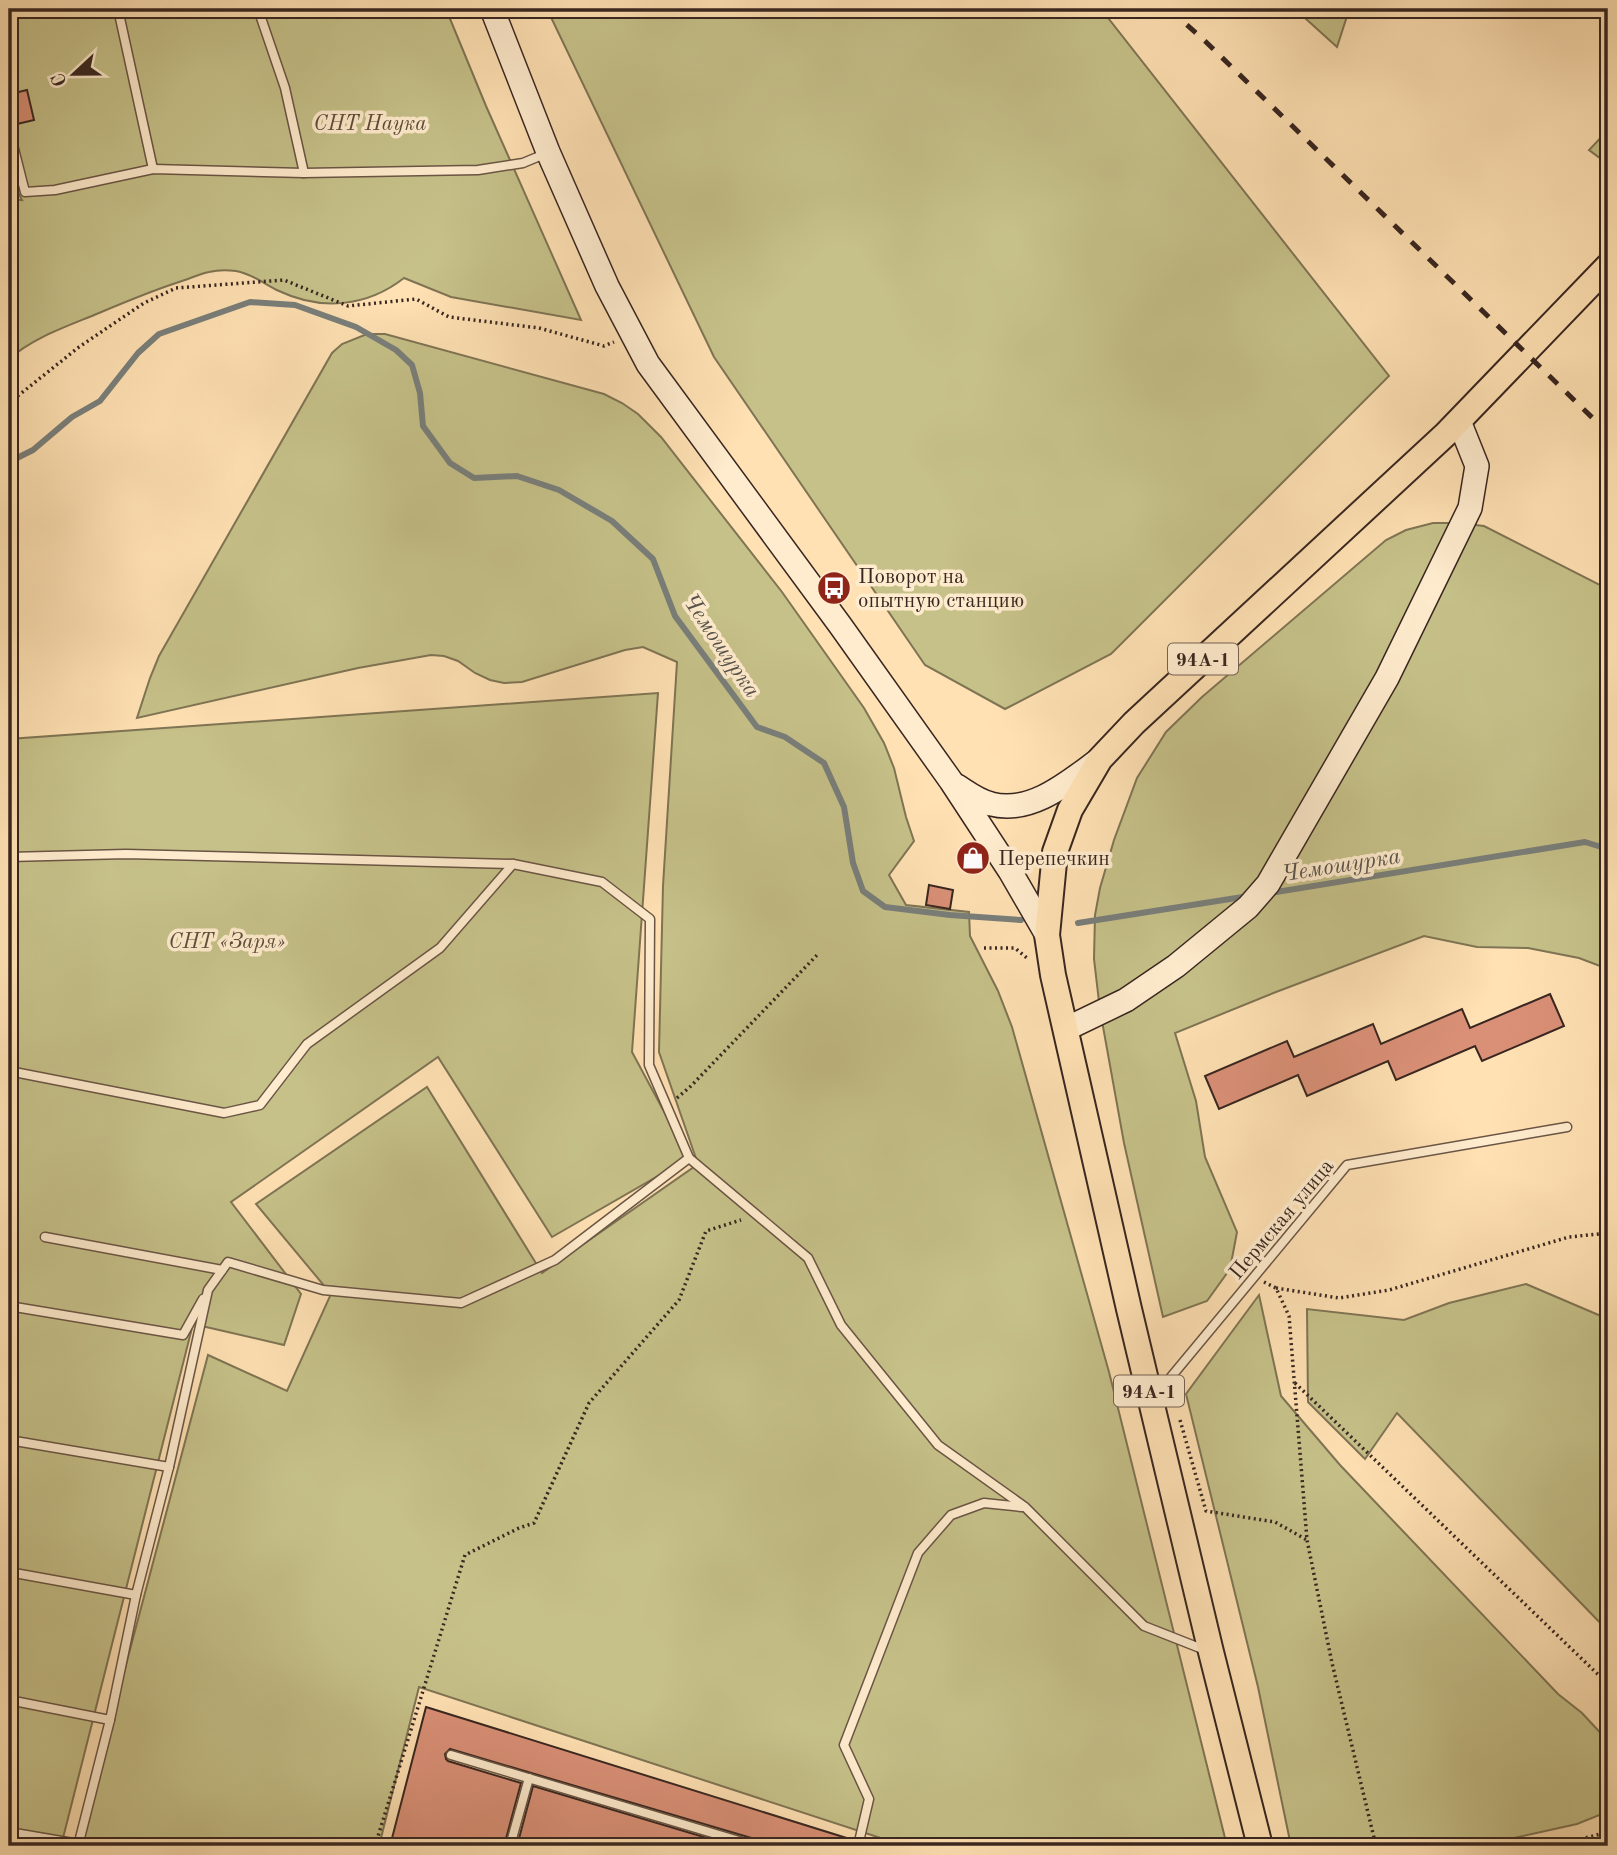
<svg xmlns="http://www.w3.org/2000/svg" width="1617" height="1855" viewBox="0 0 1617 1855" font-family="'Old Standard TT',serif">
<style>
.green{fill:#c6c189;stroke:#7f7454;stroke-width:2}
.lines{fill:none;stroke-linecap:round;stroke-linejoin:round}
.stream{stroke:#797f7b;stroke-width:6}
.building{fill:#da9077;stroke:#382620;stroke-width:2}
.lane-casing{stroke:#6a5545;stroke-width:11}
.secondary-casing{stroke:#382620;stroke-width:26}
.primary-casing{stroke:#382620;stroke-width:28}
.path{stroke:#382620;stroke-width:3.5;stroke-dasharray:2 3.5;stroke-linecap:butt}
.lane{stroke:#ffecce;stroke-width:8}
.secondary{stroke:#ffecce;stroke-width:23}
.primary{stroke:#ffe1b3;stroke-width:24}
.rail{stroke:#382620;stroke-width:5;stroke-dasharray:12 12;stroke-linecap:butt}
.labels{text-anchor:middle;stroke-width:7;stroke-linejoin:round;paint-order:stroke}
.shield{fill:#ffecce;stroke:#746154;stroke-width:2}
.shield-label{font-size:19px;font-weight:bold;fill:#382620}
.park-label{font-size:21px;font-style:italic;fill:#5c4d3a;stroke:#ffecce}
.poi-label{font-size:21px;fill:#382620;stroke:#ffecce;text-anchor:start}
.street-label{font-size:21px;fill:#382620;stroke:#ffecce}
.water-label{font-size:23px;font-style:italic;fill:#58534d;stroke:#ffecce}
</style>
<rect width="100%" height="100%" fill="#ffe1b3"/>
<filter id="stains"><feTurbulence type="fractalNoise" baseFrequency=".00286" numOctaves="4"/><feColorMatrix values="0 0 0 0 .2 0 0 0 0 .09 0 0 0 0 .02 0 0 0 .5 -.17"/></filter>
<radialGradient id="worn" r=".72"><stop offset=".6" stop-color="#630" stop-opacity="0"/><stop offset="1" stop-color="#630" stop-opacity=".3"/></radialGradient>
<g class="green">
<path d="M9,9H446L486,106L581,320L451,297L404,278C367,307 321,311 279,291C264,284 253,274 236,271C228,270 217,270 209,272C199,274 189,279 179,282C151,291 125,302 99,313C68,326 34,337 9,359V199L22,200L9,176Z"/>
<polygon points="547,9 1101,9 1389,376 1111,654 1005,709 925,665 714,357"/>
<polygon points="1295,9 1346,9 1348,13 1337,47"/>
<polygon points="1608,130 1608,164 1589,150"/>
<polygon points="367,334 385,334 604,394 622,403 638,414 661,437 782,592 864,708 884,743 894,768 906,817 914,841 889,875 906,905 969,912 970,936 998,991 1012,1027 1109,1372 1227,1846 905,1846 419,1687 379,1846 78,1846 208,1355 287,1391 331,1294 256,1204 427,1087 542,1273 698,1164 659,1052 663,886 677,662 643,647 625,650 522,682 504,683 490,680 475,673 458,661 444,656 431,655 358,668 137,718 150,678 159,656 332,353 342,344"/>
<polygon points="1433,523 1458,523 1484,526 1608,589 1608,969 1579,958 1528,948 1477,947 1424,936 1276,992 1175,1033 1196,1101 1205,1157 1237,1232 1230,1269 1207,1301 1163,1317 1124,1143 1100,1010 1094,959 1095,915 1100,888 1114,840 1137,778 1166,732 1202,697 1386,540 1406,530"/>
<polygon points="658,693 632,1052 689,1158 552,1237 438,1057 231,1202 301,1294 284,1345 193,1324 61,1846 9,1846 9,739"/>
<polygon points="1526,1284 1608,1319 1608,1631 1397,1413 1365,1459 1308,1402 1307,1309 1404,1320 1449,1303"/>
<polygon points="1259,1295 1281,1396 1340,1465 1558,1694 1582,1713 1608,1741 1608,1810 1607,1812 1577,1824 1505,1840 1493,1846 1291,1846 1258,1687 1186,1394"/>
</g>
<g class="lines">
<g class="stream">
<polyline points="9,462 33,450 72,417 100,401 138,353 159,334 250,302 295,305 356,327 396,350 412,365 420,393 423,426 450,463 474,478 517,476 559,490 612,521 653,559 675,616 757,727 785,737 824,763 844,807 853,863 863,891 885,907 950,915 1021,920"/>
<polyline points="1270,893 1585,842 1608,849"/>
<polyline points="1078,923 1249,896"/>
</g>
</g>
<g class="building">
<polygon points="27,90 34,120 17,124 10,94"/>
<polygon points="975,843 987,861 969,873 958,854"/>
<polygon points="929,885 953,890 950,909 926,905"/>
<polygon points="1550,994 1564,1026 1482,1061 1475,1046 1396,1080 1388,1061 1307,1096 1298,1075 1219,1109 1205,1076 1287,1041 1294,1057 1373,1024 1381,1044 1462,1009 1470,1028"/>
<polygon points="426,1707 853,1840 852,1846 762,1846 761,1842 758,1840 450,1749 445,1754 446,1759 448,1761 521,1783 504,1846 390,1846"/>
<polygon points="533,1786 734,1846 517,1846"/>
</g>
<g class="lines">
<g class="lane-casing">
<g id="lane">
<polyline points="118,9 153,169"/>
<polyline points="258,9 285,88 304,173"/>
<polyline points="9,129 25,192 55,190 153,169 304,173 478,170 523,163 547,153"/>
<polyline points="9,857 126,854 513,864 602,882 650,919 649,1065 689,1158 808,1258 841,1325 938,1445 1025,1507 1144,1626 1205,1650"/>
<polyline points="9,1071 224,1113 260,1105 307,1044 440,948 513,864"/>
<polyline points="45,1237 222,1270"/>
<polyline points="9,1306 183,1335 203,1299"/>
<polyline points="1156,1395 1347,1165 1567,1127"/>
<polyline points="9,1440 169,1467"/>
<polyline points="9,1572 136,1595"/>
<polyline points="9,1700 110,1720"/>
<polyline points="451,1755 756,1846"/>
<polyline points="9,1832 79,1844"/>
<polyline points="78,1846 110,1720 136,1595 169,1467 208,1290 228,1262 323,1290 461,1303 555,1260 689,1158"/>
<polyline points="510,1846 529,1778"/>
<polyline points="858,1846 869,1799 844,1745 918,1553 951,1515 984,1503 1022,1507"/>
</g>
</g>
<g class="secondary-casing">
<g id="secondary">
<polyline points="492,9 548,152 607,286 648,364 840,625 951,781 1010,871 1047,935"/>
<path d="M957,786C968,793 978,801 991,804C1032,815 1071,780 1100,759"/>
<polyline points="1066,1029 1126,1000 1176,966 1248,907 1268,884 1387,678 1470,508 1477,466 1459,421"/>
</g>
</g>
<g class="primary-casing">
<polyline id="primary" points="1260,1846 1211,1652 1129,1309 1053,975 1047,935 1055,852 1070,810 1100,759 1134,723 1446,434 1608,266"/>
</g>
<g class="path">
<polyline points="9,403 79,347 144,303 176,288 284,280 348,306 416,299 449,317 539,328 604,346 614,342"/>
<polyline points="984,948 1015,948 1027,958"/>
<polyline points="677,1098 691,1086 818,954"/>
<polyline points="1264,1282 1276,1288 1289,1316 1307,1540 1332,1663 1376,1846"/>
<polyline points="1276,1288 1339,1298 1389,1290 1569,1237 1608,1233"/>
<polyline points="1295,1383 1608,1684"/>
<polyline points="1180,1420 1206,1511 1275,1522 1307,1540"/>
<polyline points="375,1846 465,1555 519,1528 534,1523 589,1403 679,1300 706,1231 741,1220"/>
<polyline points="1554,1846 1608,1832"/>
</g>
<use href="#lane" class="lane"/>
<use href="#secondary" class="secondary"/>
<use href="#primary" class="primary"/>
<polyline class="rail" points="1169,9 1206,42 1608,433"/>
</g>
<defs>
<g id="bus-disc" transform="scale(1.75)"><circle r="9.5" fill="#8f2418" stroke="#ffecce"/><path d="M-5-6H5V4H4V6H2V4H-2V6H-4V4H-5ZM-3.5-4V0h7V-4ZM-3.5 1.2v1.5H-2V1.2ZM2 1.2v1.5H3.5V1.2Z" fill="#fff"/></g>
<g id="shop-disc" transform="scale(1.75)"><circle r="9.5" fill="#8f2418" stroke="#ffecce"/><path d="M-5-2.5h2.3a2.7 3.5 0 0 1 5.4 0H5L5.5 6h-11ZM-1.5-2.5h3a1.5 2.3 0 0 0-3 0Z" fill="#fff"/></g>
</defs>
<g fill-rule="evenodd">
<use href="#bus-disc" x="834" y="588"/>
<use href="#shop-disc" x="973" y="858"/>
</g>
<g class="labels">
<g class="shield">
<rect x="1168" y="643.5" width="70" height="31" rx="5"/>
<rect x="1114" y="1375.5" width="70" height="31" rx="5"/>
</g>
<g class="shield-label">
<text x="1203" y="666">94А-1</text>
<text x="1149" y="1398">94А-1</text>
</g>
<g class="park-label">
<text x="370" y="130">СНТ Наука</text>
<text x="227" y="948">СНТ «Заря»</text>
</g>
<g class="poi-label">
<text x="858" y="583">Поворот на<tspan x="858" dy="24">опытную станцию</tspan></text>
<text x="998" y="865">Перепечкин</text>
</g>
<g class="street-label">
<text transform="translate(1281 1219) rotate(-50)" y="7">Пермская улица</text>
</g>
<g class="water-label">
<text transform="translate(722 645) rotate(56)" y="8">Чемошурка</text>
<text transform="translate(1341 864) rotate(-9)" y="8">Чемошурка</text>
</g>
</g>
<rect width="1617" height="1855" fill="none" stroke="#ffe1b3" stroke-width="35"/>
<rect x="10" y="10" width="1596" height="1834" fill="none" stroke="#382620" stroke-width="3.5"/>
<rect x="18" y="18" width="1582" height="1820" fill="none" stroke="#382620" stroke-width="2"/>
<g transform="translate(74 74) rotate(248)" stroke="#ffecce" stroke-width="5" paint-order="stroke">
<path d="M0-5L12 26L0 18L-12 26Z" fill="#382620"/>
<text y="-10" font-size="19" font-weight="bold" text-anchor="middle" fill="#382620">С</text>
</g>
<rect width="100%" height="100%" filter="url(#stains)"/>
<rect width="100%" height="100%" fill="url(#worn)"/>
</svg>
